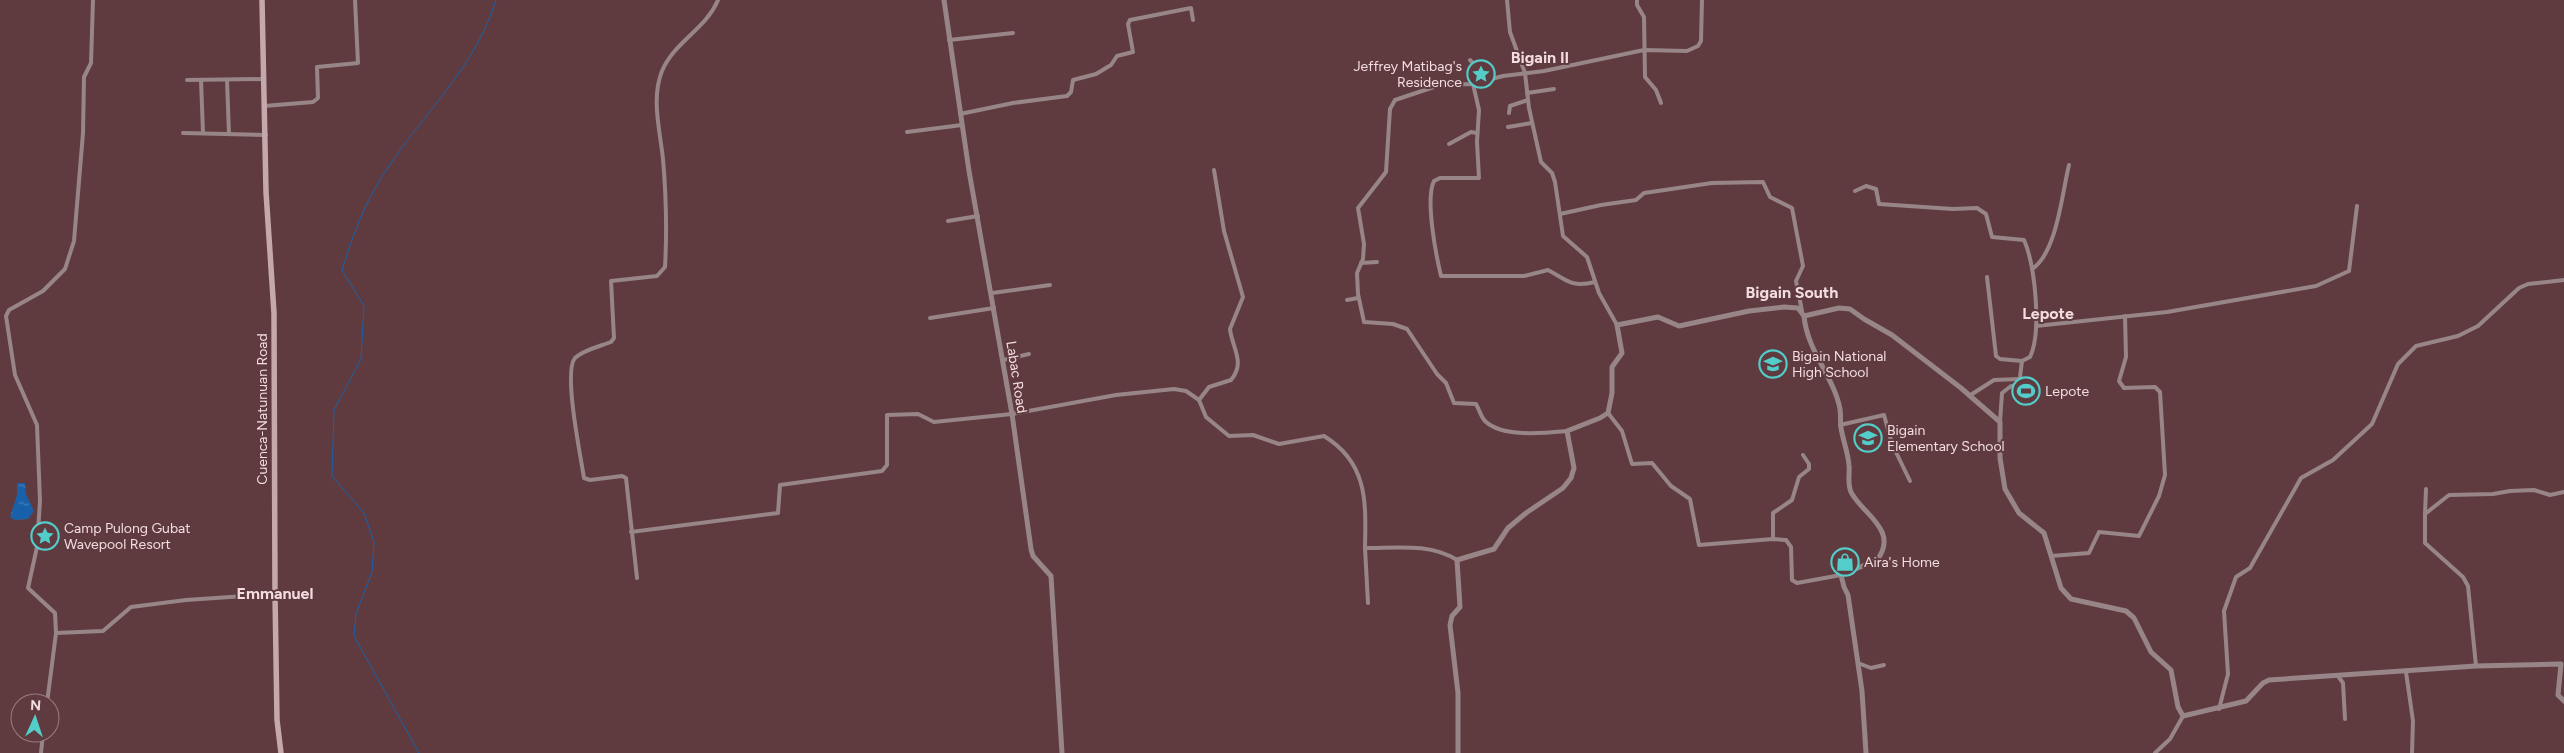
<svg xmlns="http://www.w3.org/2000/svg" width="2564" height="753" viewBox="0 0 2564 753" font-family="Figtree,sans-serif">
<style>
.water{fill:url(#water-ripples)}
.lines{fill:none;stroke-linecap:round;stroke-linejoin:round}
.stream{stroke:#1861aa;stroke-width:1}
.minor{stroke:#988587;stroke-width:4}
.tertiary{stroke:#988587;stroke-width:5}
.secondary{stroke:#c5a8aa;stroke-width:5.5}
.labels{text-anchor:middle;stroke-width:4;stroke-linejoin:round;paint-order:stroke}
.poi-label{font-size:14px;fill:#f3ddde;stroke:#5f3b3f;text-anchor:start}
.street-label{font-size:14px;fill:#f3ddde;stroke:#5f3b3f}
.quarter-label{font-size:16px;font-weight:bold;fill:#f3ddde;stroke:#5f3b3f}
</style>
<defs>
<pattern id="water-ripples" width="26" height="14" patternUnits="userSpaceOnUse" patternTransform="scale(1.25)"><rect width="26" height="14" fill="#1861aa"/><path d="M2 4q2-2 4 0t4 0M15 11q2-2 4 0t4 0" fill="none" stroke="#457fb9"/></pattern>
</defs>
<rect width="100%" height="100%" fill="#5f3b3f"/>
<polygon class="water" points="17,483 25,483 26,494 34,511 28,519 15,520 10,517 17,495"/>
<g class="lines">
<path class="stream" d="M419,753L354,636L356,614L372,572L374,542L364,513L332,476L334,410L361,359L364,306L342,270C354,232 367,196 391,163C428,109 476,65 496,0"/>
<g class="minor">
<polyline points="1507,0 1510,32 1525,73 1529,108 1541,162 1552,173 1555,182 1563,236 1587,257 1599,293 1617,325"/>
<polyline points="1637,0 1637,5 1644,17 1645,77 1656,90 1661,103"/>
<polyline points="949,40 1013,33"/>
<polyline points="1470,60 1473,63 1475,83"/>
<polyline points="187,80 264,79"/>
<polyline points="201,80 203,133"/>
<polyline points="227,80 229,134"/>
<path d="M1473,84L1479,110L1477,142L1479,178H1440L1434,181C1425,199 1436,255 1441,276H1524L1548,270C1567,280 1571,288 1595,282"/>
<polyline points="1527,93 1554,89"/>
<polyline points="264,106 313,102 318,98 317,67 358,63 355,0"/>
<polyline points="1509,113 1510,106 1528,100"/>
<polyline points="960,114 1013,103 1067,96 1071,92 1073,80 1096,74 1111,65 1117,56 1133,52 1128,24 1130,20 1191,8 1193,20"/>
<polyline points="1508,127 1532,123"/>
<polyline points="907,132 962,125"/>
<polyline points="183,133 266,135"/>
<polyline points="1449,144 1471,132 1477,133"/>
<path d="M1855,191L1866,186L1876,189L1879,204L1953,209L1977,208L1986,214L1992,237L2024,240C2035,265 2042,332 2030,357L2022,361L2019,385L2011,386L2002,393L2000,422"/>
<polyline points="1560,214 1601,205 1636,200 1644,193 1651,192 1712,183 1763,182 1770,197 1792,208 1803,266 1796,281 1802,311"/>
<polyline points="948,221 978,216"/>
<polyline points="1361,263 1377,262"/>
<path d="M2032,269C2057,253 2062,193 2069,165"/>
<polyline points="1987,277 1996,356 2000,359 2022,361"/>
<polyline points="992,293 1050,285"/>
<polyline points="1347,300 1358,298"/>
<polyline points="930,318 994,308"/>
<polyline points="2036,326 2167,312 2316,286 2349,271 2357,206"/>
<polyline points="1003,360 1029,354"/>
<polyline points="1969,396 1994,380 2020,379"/>
<path d="M1199,400L1209,387L1231,380C1246,362 1232,348 1230,329L1243,297L1224,231L1214,170"/>
<polyline points="1608,413 1622,431 1632,464 1652,463 1671,486 1690,499 1699,545 1773,539 1786,540 1791,547 1792,580 1797,583 1841,575"/>
<polyline points="1840,425 1884,415 1892,444 1910,481"/>
<path d="M1567,431C1546,433 1502,438 1485,421C1481,417 1479,409 1476,404L1454,403L1446,383L1437,374L1407,329L1393,324L1364,322L1358,294L1357,273L1363,259L1364,244L1358,208L1386,172L1390,109L1395,100L1440,85L1473,84L1503,76L1544,71L1644,50L1687,51L1698,46L1701,41L1702,0"/>
<polyline points="2425,514 2426,489"/>
<path d="M631,532L778,513L780,485L882,471L887,465V415L918,414L934,422L1012,414L1116,395L1174,389L1186,391L1199,400L1206,417L1229,436L1253,435L1279,444L1324,436C1368,463 1366,502 1365,548C1396,548 1430,543 1457,560"/>
<polyline points="1773,539 1773,513 1792,500 1799,477 1809,469 1809,464 1803,455"/>
<polyline points="1365,548 1368,603"/>
<polyline points="2051,556 2089,553 2099,532 2139,536 2159,496 2165,475 2160,392 2155,387 2124,388 2119,381 2126,357 2125,316"/>
<path d="M637,578L626,478L622,476L590,480L584,478C581,458 563,371 575,358C583,350 601,346 611,342L614,338L611,281L657,276L665,267C667,232 666,194 663,159C660,131 651,98 662,71C674,42 706,29 718,0"/>
<polyline points="56,633 103,631 131,607 186,600 275,594"/>
<polyline points="1858,663 1871,668 1884,665"/>
<polyline points="2476,666 2468,586 2463,577 2425,543 2425,514 2449,495 2493,494 2510,491 2534,490 2550,495 2564,492"/>
<polyline points="2406,672 2413,721 2412,753"/>
<polyline points="2338,676 2343,683 2345,719"/>
<polyline points="47,703 56,633 55,613 28,588 37,547 40,501 37,425 15,375 6,316 9,310 43,291 65,269 74,241 83,133 84,77 91,63 93,0"/>
<polyline points="2219,709 2228,674 2224,611 2236,577 2250,568 2301,478 2333,460 2372,424 2398,364 2416,346 2458,336 2478,326 2519,288 2528,284 2564,280"/>
<polyline points="41,753 43,733"/>
<polyline points="2155,753 2170,739 2183,716"/>
</g>
<g class="tertiary">
<polyline points="944,0 969,171 1012,414 1031,549 1033,556 1051,576 1062,753"/>
<path d="M1804,316C1807,351 1834,377 1840,409C1841,415 1840,421 1841,428C1843,440 1848,453 1849,465C1850,474 1847,483 1851,492C1861,513 1900,530 1877,560L1841,575L1844,587L1848,595L1862,691L1866,753"/>
<polyline points="1458,753 1458,693 1450,625 1452,616 1460,607 1457,560 1494,549 1508,528 1526,513 1563,488 1571,478 1574,468 1567,431 1600,418 1608,413 1612,393 1612,367 1622,353 1617,325 1658,317 1679,326 1749,311 1784,307 1798,308 1804,316 1839,308 1850,309 1864,319 1892,335 1961,388 2000,422 2000,458 2005,489 2019,513 2044,533 2061,588 2071,599 2126,611 2134,618 2151,652 2171,670 2178,707 2183,716 2246,701 2263,683 2269,680 2476,666 2561,664 2558,695 2564,701"/>
</g>
<polyline class="secondary" points="262,0 266,192 274,313 275,594 277,720 281,753"/>
</g>
<defs>
<g id="sight-ring" transform="scale(1.4375)"><circle r="9.5" fill="#5f3b3f" stroke="#53cdca" stroke-width="1.5"/><path d="M0-6L1.8-2.2L6-1.7L2.9 1.2L3.7 5.4L0 3.3L-3.7 5.4L-2.9 1.2L-6-1.7L-1.8-2.2Z" fill="#53cdca"/></g>
<g id="school-ring" transform="scale(1.4375)"><circle r="9.5" fill="#5f3b3f" stroke="#53cdca" stroke-width="1.5"/><path d="M0-5L7-2L0 1L-7-2ZM-4 1L0 2.5L4 1V4Q0 6-4 4Z" fill="#53cdca"/></g>
<g id="stadium-ring" transform="scale(1.4375)"><circle r="9.5" fill="#5f3b3f" stroke="#53cdca" stroke-width="1.5"/><path d="M0-5a6.5 5 0 1 0 0 10a6.5 5 0 1 0 0-10ZM-3.5-1.8h7v3.6h-7Z" fill="#53cdca"/></g>
<g id="shop-ring" transform="scale(1.4375)"><circle r="9.5" fill="#5f3b3f" stroke="#53cdca" stroke-width="1.5"/><path d="M-5-2.5h2.3a2.7 3.5 0 0 1 5.4 0H5L5.5 6h-11ZM-1.5-2.5h3a1.5 2.3 0 0 0-3 0Z" fill="#53cdca"/></g>
</defs>
<g fill-rule="evenodd">
<use href="#sight-ring" x="1481" y="74"/>
<use href="#school-ring" x="1773" y="364"/>
<use href="#stadium-ring" x="2026" y="391"/>
<use href="#school-ring" x="1868" y="438"/>
<use href="#sight-ring" x="45" y="536"/>
<use href="#shop-ring" x="1845" y="562"/>
</g>
<g class="labels">
<g class="poi-label">
<text x="1462" y="71" text-anchor="end">Jeffrey Matibag's<tspan x="1462" dy="16">Residence</tspan></text>
<text x="1792" y="361">Bigain National<tspan x="1792" dy="16">High School</tspan></text>
<text x="2045" y="396">Lepote</text>
<text x="1887" y="435">Bigain<tspan x="1887" dy="16">Elementary School</tspan></text>
<text x="64" y="533">Camp Pulong Gubat<tspan x="64" dy="16">Wavepool Resort</tspan></text>
<text x="1864" y="567">Aira's Home</text>
</g>
<g class="street-label">
<text transform="translate(1017 377) rotate(81)" y="5">Labac Road</text>
<text transform="translate(262 409) rotate(-90)" y="5">Cuenca-Natunuan Road</text>
</g>
<g class="quarter-label">
<text x="1540" y="63">Bigain II</text>
<text x="1792" y="298">Bigain South</text>
<text x="2048" y="319">Lepote</text>
<text x="275" y="599">Emmanuel</text>
</g>
</g>
<g transform="translate(35 718) rotate(3)"><circle r="24" fill="#5f3b3f" stroke="#9a7c7f"/>
<path d="M0-4L9 19L0 12L-9 19Z" fill="#53cdca"/>
<text y="-8" font-size="14" font-weight="bold" text-anchor="middle" fill="#f3ddde">N</text>
</g>
</svg>
